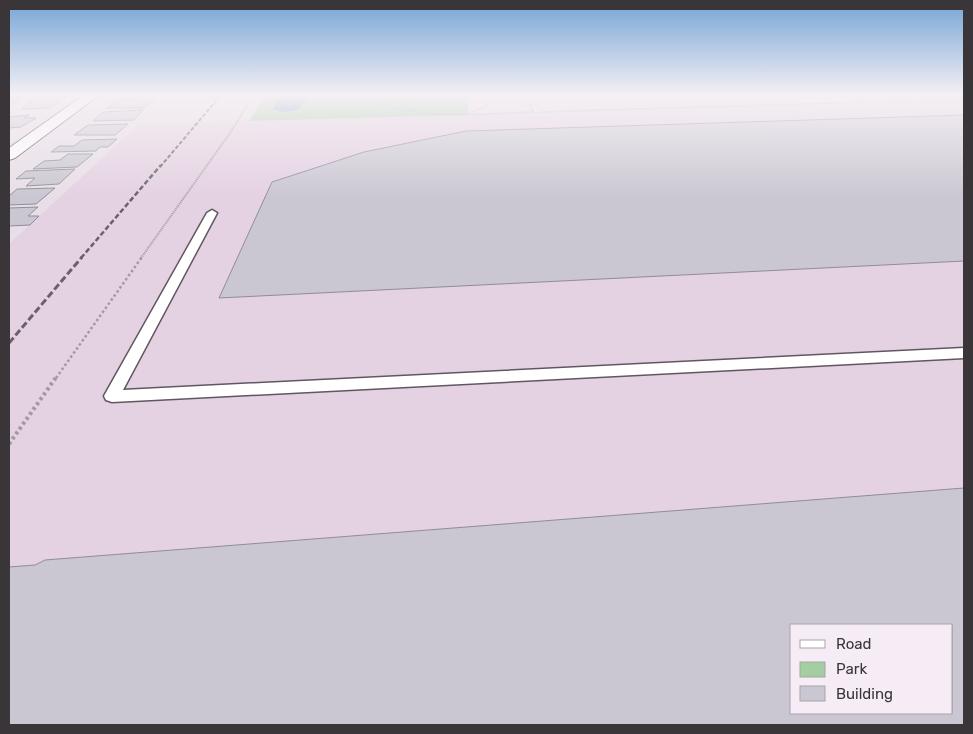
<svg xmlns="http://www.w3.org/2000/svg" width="973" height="734" viewBox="0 0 973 734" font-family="Rubik,sans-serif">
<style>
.industrial{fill:#e4d1e2;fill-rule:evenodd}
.green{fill:#a2cea1}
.water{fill:#688cbb}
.building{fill:#cac7d2;stroke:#908d97;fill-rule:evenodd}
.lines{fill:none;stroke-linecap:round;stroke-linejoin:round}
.lane-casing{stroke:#605860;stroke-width:3}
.street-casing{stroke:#605860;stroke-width:2}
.path-far2{stroke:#a29aa1;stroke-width:2;stroke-dasharray:1 1;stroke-linecap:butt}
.path-far1{stroke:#a29aa1;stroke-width:2.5;stroke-dasharray:2.5 2.5;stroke-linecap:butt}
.path{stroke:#a29aa1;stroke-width:4;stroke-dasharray:3 3;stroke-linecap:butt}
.lane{fill:#fff;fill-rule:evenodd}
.street{fill:#fff;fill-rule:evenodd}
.rail-far2{stroke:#696368;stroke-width:2;stroke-dasharray:4 2;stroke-linecap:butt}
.rail-far1{stroke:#696368;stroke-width:2.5;stroke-dasharray:5 2.5;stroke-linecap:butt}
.rail{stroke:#696368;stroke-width:3;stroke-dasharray:7 3;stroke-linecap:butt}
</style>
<rect width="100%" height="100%" fill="#e8dee7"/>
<path class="industrial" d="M964,100V725H9V244L139,124ZM792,625H952V713H792Z"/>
<g class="green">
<polygon points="266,95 466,95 469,115 249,121"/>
<polygon points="964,98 964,100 535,113 542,111"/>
</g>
<polygon class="water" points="280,95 310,95 298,110 283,112 273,109"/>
<g class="building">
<polygon points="68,96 50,108 21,109 33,102 26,102 34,97"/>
<polygon points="9,97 24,97 9,106"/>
<polygon points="155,99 144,108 107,108 119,100"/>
<polygon points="143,110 134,120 93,121 103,112"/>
<polygon points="29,115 24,118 36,118 21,127 9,128 9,117"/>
<polygon points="964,115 964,261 219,298 272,182 364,152 466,131"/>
<polygon points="128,124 115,135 74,135 88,125"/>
<polygon points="117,139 108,147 100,147 96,151 51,152 59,146 74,146 82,140"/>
<polygon points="68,154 93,154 77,167 33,169 44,161 60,160"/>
<polygon points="75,169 59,184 26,186 35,178 16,179 26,171"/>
<polygon points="55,188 36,204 9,205 9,196 17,189"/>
<polygon points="38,207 28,216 39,216 30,225 9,226 9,208"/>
<path d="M964,488V725H9V567L35,565L45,560ZM792,625H952V713H792Z"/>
</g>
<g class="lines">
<g class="lane-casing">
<polygon id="lane" points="212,210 217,213 123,390 964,348 964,358 112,402 106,400 104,396 207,213"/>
</g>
<g class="street-casing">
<polygon id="street" points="84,95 99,95 15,158 9,160 9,148"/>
</g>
<g class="path-far2">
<path d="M361,95C414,122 476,114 533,112L530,104"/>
<polyline points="468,102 487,102"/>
<polyline points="473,112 488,105"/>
<polyline points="141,258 230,133 254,95"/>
</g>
<polyline class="path-far1" points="56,378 142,257"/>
<polyline class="path" points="9,444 57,376"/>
<use href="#lane" class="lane"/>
<use href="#street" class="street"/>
<polyline class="rail-far2" points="160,167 221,95"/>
<polyline class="rail-far1" points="81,258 161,165"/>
<polyline class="rail" points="9,343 82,257"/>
</g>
<linearGradient id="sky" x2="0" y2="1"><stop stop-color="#75a4d6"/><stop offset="0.48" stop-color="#f5f0f4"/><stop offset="1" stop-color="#f5f0f4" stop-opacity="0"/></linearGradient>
<rect width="973" height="198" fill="url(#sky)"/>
<rect width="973" height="734" fill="none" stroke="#393538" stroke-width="20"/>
<rect x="790" y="624" width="162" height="90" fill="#f5ecf5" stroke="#aaa3a9"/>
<rect x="800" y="640" width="25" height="8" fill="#ffffff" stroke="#aaa3a9"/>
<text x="836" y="649" font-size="15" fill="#393538">Road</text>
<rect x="800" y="662" width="25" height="15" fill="#a2cea1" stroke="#aaa3a9"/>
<text x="836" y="674" font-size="15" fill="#393538">Park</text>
<rect x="800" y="686" width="25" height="15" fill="#cac7d2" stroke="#aaa3a9"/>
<text x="836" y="699" font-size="15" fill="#393538">Building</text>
</svg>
